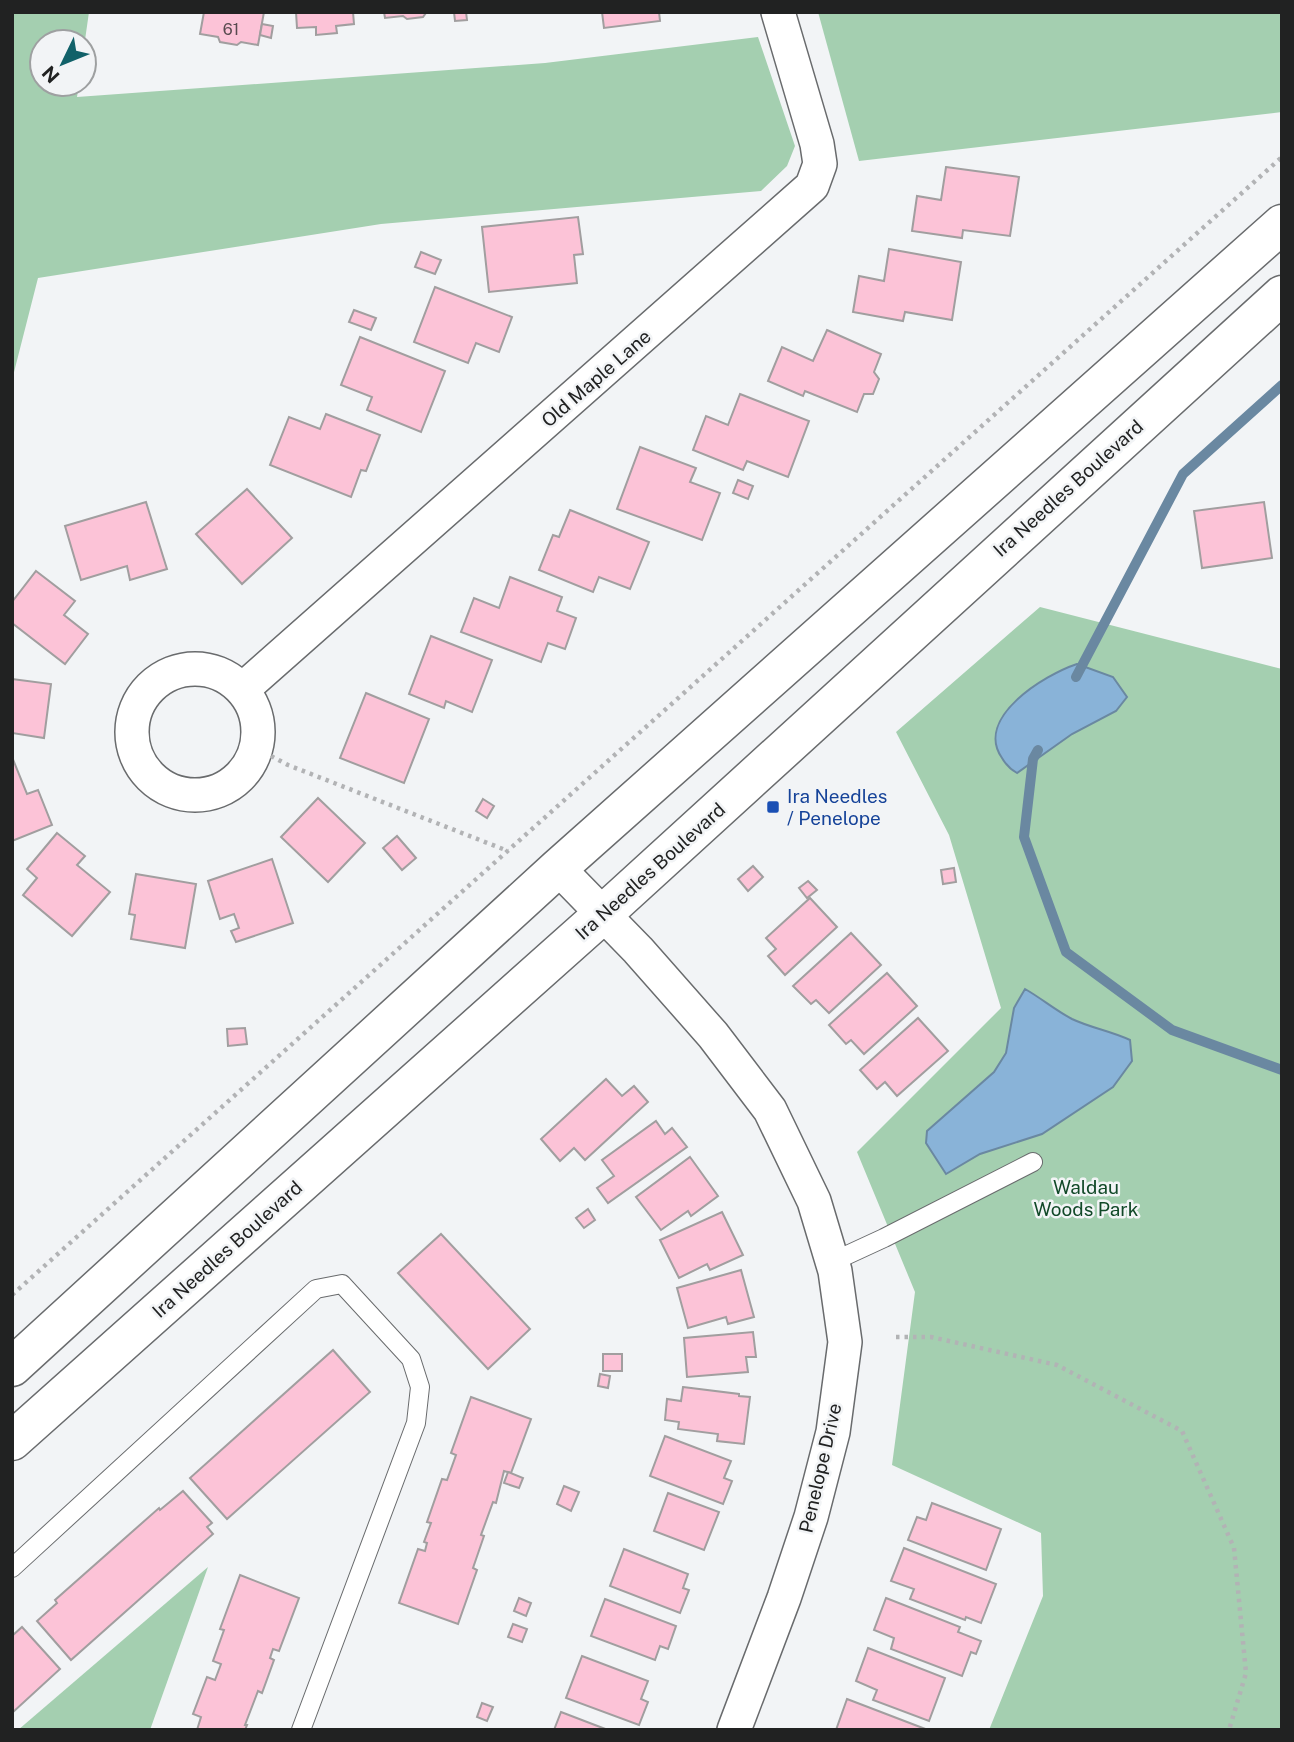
<svg xmlns="http://www.w3.org/2000/svg" width="1294" height="1742" viewBox="0 0 1294 1742" font-family="'Public Sans',sans-serif">
<style>
.green{fill:#a4cfb0}
.water{fill:#89b3d8;stroke:#6a88a1;stroke-width:2}
.lines{fill:none;stroke-linecap:round;stroke-linejoin:round}
.stream{stroke:#6a88a1;stroke-width:10}
.building{fill:#fcc3d7;stroke:#a19e9f;stroke-width:2}
.service-casing{stroke:#696b6d;stroke-width:20}
.minor-casing{stroke:#696b6d;stroke-width:36}
.secondary-casing{stroke:#696b6d;stroke-width:41}
.path{stroke:#b2b3b5;stroke-width:4.5;stroke-dasharray:3.5 5;stroke-linecap:butt}
.service{stroke:#fff;stroke-width:18}
.minor{stroke:#fff;stroke-width:33}
.secondary{stroke:#fff;stroke-width:38}
.transit-dot{fill:#1a4fb4;stroke:#f2f4f6;stroke-width:2.5}
.labels{text-anchor:middle;stroke-width:5;stroke-linejoin:round;paint-order:stroke}
.number-label{font-size:16px;fill:#584a4f}
.street-label{font-size:19px;fill:#212222;stroke:#f2f4f6}
.transit-label{font-size:19px;fill:#164399;stroke:#f2f4f6;text-anchor:start}
.park-label{font-size:19px;fill:#114928;stroke:#f2f4f6}
</style>
<rect width="100%" height="100%" fill="#f2f4f6"/>
<g class="green">
<polygon points="12,12 89,12 84,47 84,42 42,42 42,84 79,84 77,97 545,63 758,37 795,146 787,166 761,191 381,224 38,278 12,380"/>
<polygon points="818,12 1282,12 1282,112 859,161"/>
<polygon points="1040,607 1282,669 1282,1730 989,1730 1043,1596 1041,1533 892,1465 915,1292 857,1152 1001,1008 949,835 896,732"/>
<polygon points="208,1567 150,1730 18,1730"/>
</g>
<g class="water">
<path d="M1077,664L1113,677L1127,697L1116,711L1072,734L1017,773C1010,769 1006,765 1002,758C974,718 1044,675 1077,664Z"/>
<path d="M1025,989C1041,998 1055,1010 1072,1019C1091,1028 1111,1031 1130,1040L1132,1061L1113,1087L1042,1134L980,1154L946,1174L926,1143L927,1131L994,1072L1006,1053L1014,1008Z"/>
</g>
<g class="lines">
<g class="stream">
<polyline points="1076,677 1183,474 1282,385"/>
<polyline points="1038,750 1033,759 1024,837 1066,952 1172,1030 1282,1070"/>
</g>
</g>
<g class="building">
<polygon points="204,12 264,12 258,45 241,42 237,45 220,42 218,37 200,34"/>
<polygon points="296,12 353,12 354,24 336,26 337,33 316,35 316,27 297,28"/>
<polygon points="384,12 431,12 426,13 423,17 407,19 403,16 385,18"/>
<polygon points="454,12 466,12 467,20 455,21"/>
<polygon points="602,12 659,12 660,21 604,28"/>
<polygon points="262,24 273,26 271,38 260,35"/>
<polygon points="946,167 1019,177 1010,236 963,230 962,238 912,231 917,196 941,200"/>
<polygon points="578,217 583,254 574,255 577,283 489,292 482,227"/>
<polygon points="889,249 961,262 952,320 905,312 903,321 853,312 859,276 884,281"/>
<polygon points="421,252 441,260 435,274 415,267"/>
<polygon points="435,287 512,317 499,352 476,343 468,363 414,342"/>
<polygon points="354,310 376,318 371,330 349,322"/>
<polygon points="827,330 881,354 874,372 879,379 873,394 864,394 857,412 805,391 803,396 768,381 782,347 813,361"/>
<polygon points="360,337 445,371 421,432 367,410 372,397 341,385"/>
<polygon points="740,394 809,421 788,477 747,461 743,470 693,450 706,416 728,425"/>
<polygon points="326,414 380,435 366,471 361,470 351,497 270,465 289,417 320,429"/>
<polygon points="640,447 696,468 690,482 720,493 702,540 617,509"/>
<polygon points="738,480 753,486 748,499 733,493"/>
<polygon points="247,489 292,538 242,584 196,534"/>
<polygon points="146,502 167,569 130,580 127,566 81,580 65,526"/>
<polygon points="1264,502 1272,558 1202,568 1194,511"/>
<polygon points="570,510 649,542 630,589 599,577 593,592 539,570 553,535 559,537"/>
<polygon points="36,571 75,601 64,615 88,634 65,664 12,623 12,602"/>
<polygon points="510,577 562,597 557,611 576,618 565,649 548,643 541,662 461,632 474,598 499,608"/>
<polygon points="431,636 492,660 472,712 446,701 444,708 409,694"/>
<polygon points="12,679 51,684 44,738 12,733"/>
<polygon points="366,693 429,719 404,783 340,758"/>
<polygon points="12,757 27,794 38,790 52,825 12,841"/>
<polygon points="318,798 365,843 328,882 281,837"/>
<polygon points="483,799 494,806 487,818 476,811"/>
<polygon points="57,833 85,856 77,865 110,892 72,936 23,895 37,878 27,869"/>
<polygon points="397,836 416,858 402,870 383,848"/>
<polygon points="272,859 293,923 236,942 231,931 239,928 234,914 220,919 208,881"/>
<polygon points="753,866 763,877 748,891 738,879"/>
<polygon points="954,868 956,882 943,884 941,870"/>
<polygon points="136,874 196,884 185,948 131,939 135,915 129,914"/>
<polygon points="808,881 817,890 807,898 799,888"/>
<polygon points="810,898 837,927 785,975 768,956 776,949 766,938"/>
<polygon points="851,933 881,965 829,1013 816,1000 811,1004 793,986"/>
<polygon points="887,973 917,1006 864,1054 851,1040 846,1044 829,1025"/>
<polygon points="918,1018 948,1051 897,1096 885,1082 877,1089 860,1070"/>
<polygon points="245,1028 247,1044 228,1046 227,1029"/>
<polygon points="606,1079 622,1096 634,1086 648,1102 585,1160 574,1148 560,1161 541,1139"/>
<polygon points="656,1121 665,1134 672,1128 687,1147 608,1203 597,1188 614,1176 602,1160"/>
<polygon points="690,1157 718,1196 691,1216 688,1211 661,1230 636,1197"/>
<polygon points="588,1209 595,1220 584,1228 576,1218"/>
<polygon points="722,1212 743,1255 710,1270 707,1264 679,1278 660,1240"/>
<polygon points="441,1234 530,1329 488,1369 398,1273"/>
<polygon points="741,1270 754,1317 728,1324 726,1317 688,1328 677,1288"/>
<polygon points="753,1332 756,1357 746,1357 748,1372 687,1377 684,1338"/>
<polygon points="333,1350 370,1392 227,1519 190,1478"/>
<rect x="603" y="1354" width="19" height="17"/>
<polygon points="600,1374 610,1376 608,1388 598,1386"/>
<polygon points="683,1387 739,1394 739,1396 750,1397 744,1444 717,1441 718,1434 678,1429 679,1422 665,1420 667,1399 681,1401"/>
<polygon points="471,1397 531,1419 511,1473 504,1471 496,1503 493,1502 481,1535 484,1536 473,1568 477,1570 458,1624 399,1603 418,1549 425,1551 427,1543 424,1542 431,1523 427,1522 442,1479 447,1480 456,1455 451,1453"/>
<polygon points="665,1436 731,1461 724,1478 732,1481 723,1504 650,1476"/>
<polygon points="508,1472 523,1478 519,1488 504,1483"/>
<polygon points="564,1486 579,1492 571,1511 557,1504"/>
<polygon points="183,1491 212,1523 207,1527 213,1534 71,1660 37,1621 57,1603 55,1600 159,1508 160,1510"/>
<polygon points="668,1493 719,1512 704,1550 654,1531"/>
<polygon points="932,1503 1001,1529 986,1570 908,1540 917,1517 926,1520"/>
<polygon points="904,1548 996,1584 981,1623 966,1617 965,1620 910,1599 914,1589 891,1581"/>
<polygon points="624,1549 688,1574 683,1588 689,1590 680,1613 610,1586"/>
<polygon points="240,1575 299,1598 279,1651 273,1649 270,1658 274,1660 262,1693 258,1691 245,1725 247,1725 245,1730 197,1730 201,1717 193,1714 207,1677 215,1680 221,1664 213,1661 224,1630 220,1629"/>
<polygon points="519,1598 531,1603 526,1616 514,1611"/>
<polygon points="886,1598 960,1627 958,1632 981,1641 976,1654 971,1652 962,1676 891,1649 894,1638 874,1630"/>
<polygon points="605,1599 676,1626 668,1649 660,1646 655,1660 591,1636"/>
<polygon points="513,1624 527,1629 522,1642 508,1637"/>
<polygon points="22,1627 60,1669 12,1713 12,1636"/>
<polygon points="868,1648 945,1678 929,1721 873,1700 877,1690 856,1681"/>
<polygon points="582,1656 648,1681 641,1699 648,1702 639,1725 566,1698"/>
<polygon points="847,1699 928,1730 836,1730"/>
<polygon points="482,1703 493,1707 487,1721 477,1717"/>
<polygon points="561,1712 608,1730 554,1730"/>
</g>
<g class="lines">
<g class="service-casing">
<g id="service">
<polyline points="832,1262 884,1238 1033,1162"/>
<polyline points="12,1568 316,1289 342,1284 411,1359 420,1387 416,1423 301,1730"/>
</g>
</g>
<g class="minor-casing">
<g id="minor">
<circle cx="195" cy="732" r="63"/>
<polyline points="243,689 812,186 820,164 817,144 778,12"/>
<polyline points="558,868 638,950 713,1035 770,1110 814,1201 835,1271 845,1342 833,1432 811,1517 784,1598 734,1730"/>
</g>
</g>
<g class="secondary-casing">
<g id="secondary">
<polyline points="12,1367 558,868 1282,224"/>
<polyline points="12,1441 602,915 1282,295"/>
</g>
</g>
<g class="path">
<polyline points="256,748 288,765 508,851"/>
<polyline points="12,1295 1282,157"/>
<polyline points="896,1337 931,1337 1057,1365 1182,1431 1234,1548 1246,1673 1229,1730"/>
</g>
<use href="#service" class="service"/>
<use href="#minor" class="minor"/>
<use href="#secondary" class="secondary"/>
</g>
<rect class="transit-dot" x="766" y="800" width="14" height="14" rx="3.5"/>
<g class="labels">
<g class="number-label">
<text x="231" y="35">61</text>
</g>
<g class="street-label">
<text transform="translate(596 378) rotate(-41)" y="7">Old Maple Lane</text>
<text transform="translate(1068 488) rotate(-42)" y="7">Ira Needles Boulevard</text>
<text transform="translate(650 871) rotate(-42)" y="7">Ira Needles Boulevard</text>
<text transform="translate(227 1249) rotate(-42)" y="7">Ira Needles Boulevard</text>
<text transform="translate(820 1468) rotate(-77)" y="7">Penelope Drive</text>
</g>
<g class="transit-label">
<text x="787" y="803">Ira Needles<tspan x="787" dy="22">/ Penelope</tspan></text>
</g>
<g class="park-label">
<text x="1086" y="1194">Waldau<tspan x="1086" dy="22">Woods Park</tspan></text>
</g>
</g>
<rect width="1294" height="1742" fill="none" stroke="#212222" stroke-width="28"/>
<g transform="translate(63 63) rotate(227)"><circle r="33" fill="#f2f4f6" stroke="#9ea0a1" stroke-width="2"/>
<path d="M0-5L12 26L0 18L-12 26Z" fill="#116169"/>
<text y="-10" font-size="19" font-weight="bold" text-anchor="middle" fill="#212222">N</text>
</g>
</svg>
